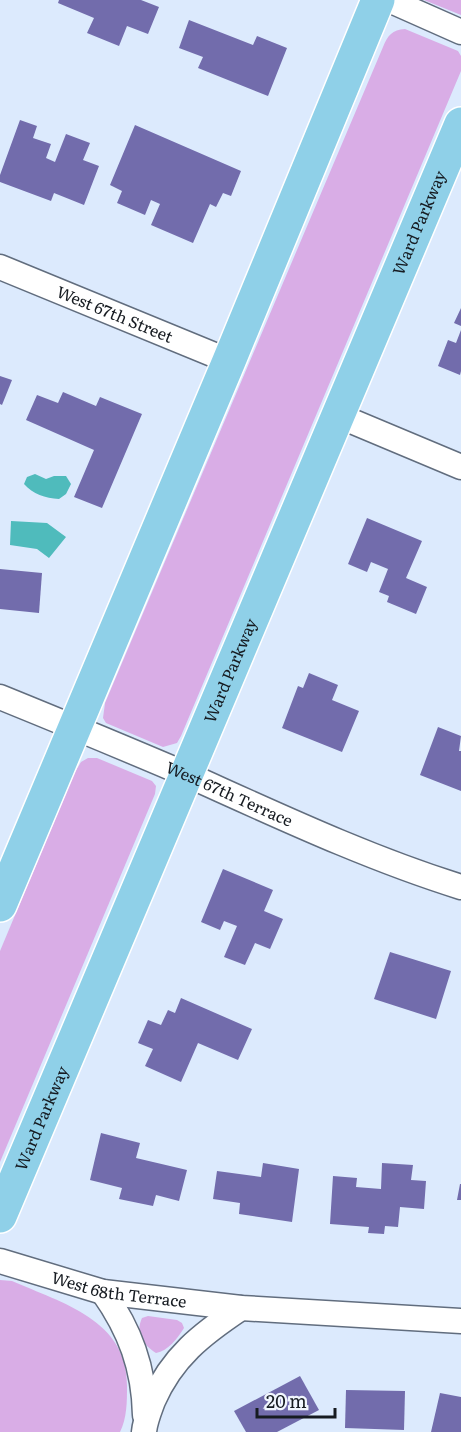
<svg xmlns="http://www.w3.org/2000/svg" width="461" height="1432" viewBox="0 0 461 1432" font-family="Literata,serif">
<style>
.green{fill:#d9ade6}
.water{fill:#4fbbbc}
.building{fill:#726cac}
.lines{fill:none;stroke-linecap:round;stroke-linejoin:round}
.minor-casing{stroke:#616d7e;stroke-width:27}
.primary-casing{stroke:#fff;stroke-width:36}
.minor{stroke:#fff;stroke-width:24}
.primary{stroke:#8fd0e8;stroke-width:33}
.labels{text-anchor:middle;stroke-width:4.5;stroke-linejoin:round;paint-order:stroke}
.street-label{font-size:16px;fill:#161b21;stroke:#f1f6fe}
</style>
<rect width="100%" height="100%" fill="#dceafd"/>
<g class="green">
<polygon points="424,0 461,0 461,15"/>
<path d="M405,29L458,51L461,56V71L181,736L177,743L163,747L106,723L103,718L105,703L383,47C388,35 392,30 405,29Z"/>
<polygon points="88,758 97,758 152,781 156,786 155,794 0,1162 0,951 75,772 81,762"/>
<path d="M0,1280L12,1281C62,1303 128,1320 127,1386C127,1402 127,1418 120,1432H0Z"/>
<path d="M148,1316L177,1320L182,1323L184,1328C178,1338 168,1351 156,1353C143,1345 135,1333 142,1318Z"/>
</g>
<g class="water">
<path d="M35,474L46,479L54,476H66L71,484L66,494L59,499C45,498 33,494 24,484L27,477Z"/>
<polygon points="11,521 47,523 66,537 49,558 37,549 10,545"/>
</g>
<g class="building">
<polygon points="59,0 141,0 159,7 148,34 127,26 119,46 87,33 94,18 58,3"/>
<polygon points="189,20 253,45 257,36 287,48 268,96 198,68 203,57 179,48"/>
<polygon points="20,120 37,126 33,138 51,144 46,158 55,162 66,134 90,143 83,160 99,166 84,205 54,193 51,201 0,182 0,175"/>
<polygon points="135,125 241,171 231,196 223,193 216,207 210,204 193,243 151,225 160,204 151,200 145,215 117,203 122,191 110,185"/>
<polygon points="461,308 461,326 454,323"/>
<polygon points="461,330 461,371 460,375 438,366 448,340 456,343"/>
<polygon points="0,376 12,380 2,405 0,404"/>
<polygon points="63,392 96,406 100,397 142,414 102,508 74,497 94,450 26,420 37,395 58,403"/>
<polygon points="367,518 422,541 406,578 427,587 416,614 387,602 389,596 379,592 388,569 371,562 367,572 348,564"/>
<polygon points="0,569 42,573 39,613 0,609"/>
<polygon points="309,673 338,685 332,700 359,711 342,752 282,728 298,686 303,688"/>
<polygon points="438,727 461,736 459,751 461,751 461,791 420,775"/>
<polygon points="223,869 273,890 264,911 283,919 270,949 255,943 245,965 224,957 237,926 224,921 220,930 201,922"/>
<polygon points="390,952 451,971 436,1019 374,999"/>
<polygon points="181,998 252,1029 238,1060 198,1043 181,1082 145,1066 153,1049 138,1043 148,1020 161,1025 168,1010 175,1013"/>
<polygon points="101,1133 140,1143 136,1158 187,1170 179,1201 156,1195 153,1206 119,1199 122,1188 90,1180"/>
<polygon points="263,1163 299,1169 292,1222 239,1214 240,1203 213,1199 217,1171 261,1177"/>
<polygon points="382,1163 413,1165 411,1180 426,1181 424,1209 400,1207 398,1227 385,1226 384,1234 368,1233 369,1227 330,1224 333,1176 357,1178 356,1187 381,1189"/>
<polygon points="460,1184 461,1184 461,1200 457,1200"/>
<polygon points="300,1376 319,1410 277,1432 246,1432 234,1411"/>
<polygon points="346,1390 405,1391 404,1430 345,1428"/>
<polygon points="440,1393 461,1397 461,1432 431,1432"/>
</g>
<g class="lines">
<g class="minor-casing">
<g id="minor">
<polyline points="389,0 461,32"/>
<path id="s1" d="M0,267L229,361"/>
<polyline points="337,415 461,467"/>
<path id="s2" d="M0,697C64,723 127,749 190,776C279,816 368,858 461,887"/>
<path id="s3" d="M0,1261L103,1292L241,1308L461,1321"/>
<path d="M103,1292C130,1330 144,1368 145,1415"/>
<path d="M144,1432C145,1421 149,1412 153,1401C172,1357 202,1334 241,1308"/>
</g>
</g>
<g class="primary-casing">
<g id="primary">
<polyline points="0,905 229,361 378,0"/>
<path id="s4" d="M0,1216C155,852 306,488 461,124"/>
</g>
</g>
<use href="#minor" class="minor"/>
<use href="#primary" class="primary"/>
</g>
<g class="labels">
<g class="street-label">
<text dy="6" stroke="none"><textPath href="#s4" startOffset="1078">Ward Parkway</textPath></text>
<text dy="6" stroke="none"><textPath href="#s1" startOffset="124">West 67th Street</textPath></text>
<text dy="6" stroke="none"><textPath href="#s4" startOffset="592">Ward Parkway</textPath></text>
<text dy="6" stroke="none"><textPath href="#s2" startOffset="249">West 67th Terrace</textPath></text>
<text dy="6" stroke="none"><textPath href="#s4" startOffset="106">Ward Parkway</textPath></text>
<text dy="6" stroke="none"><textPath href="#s3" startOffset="123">West 68th Terrace</textPath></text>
</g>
</g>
<path d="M257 1408v9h78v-9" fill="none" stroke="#161b21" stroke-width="3"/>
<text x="266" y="1408" font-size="18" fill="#161b21" stroke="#f1f6fe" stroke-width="4.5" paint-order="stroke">20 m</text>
</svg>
